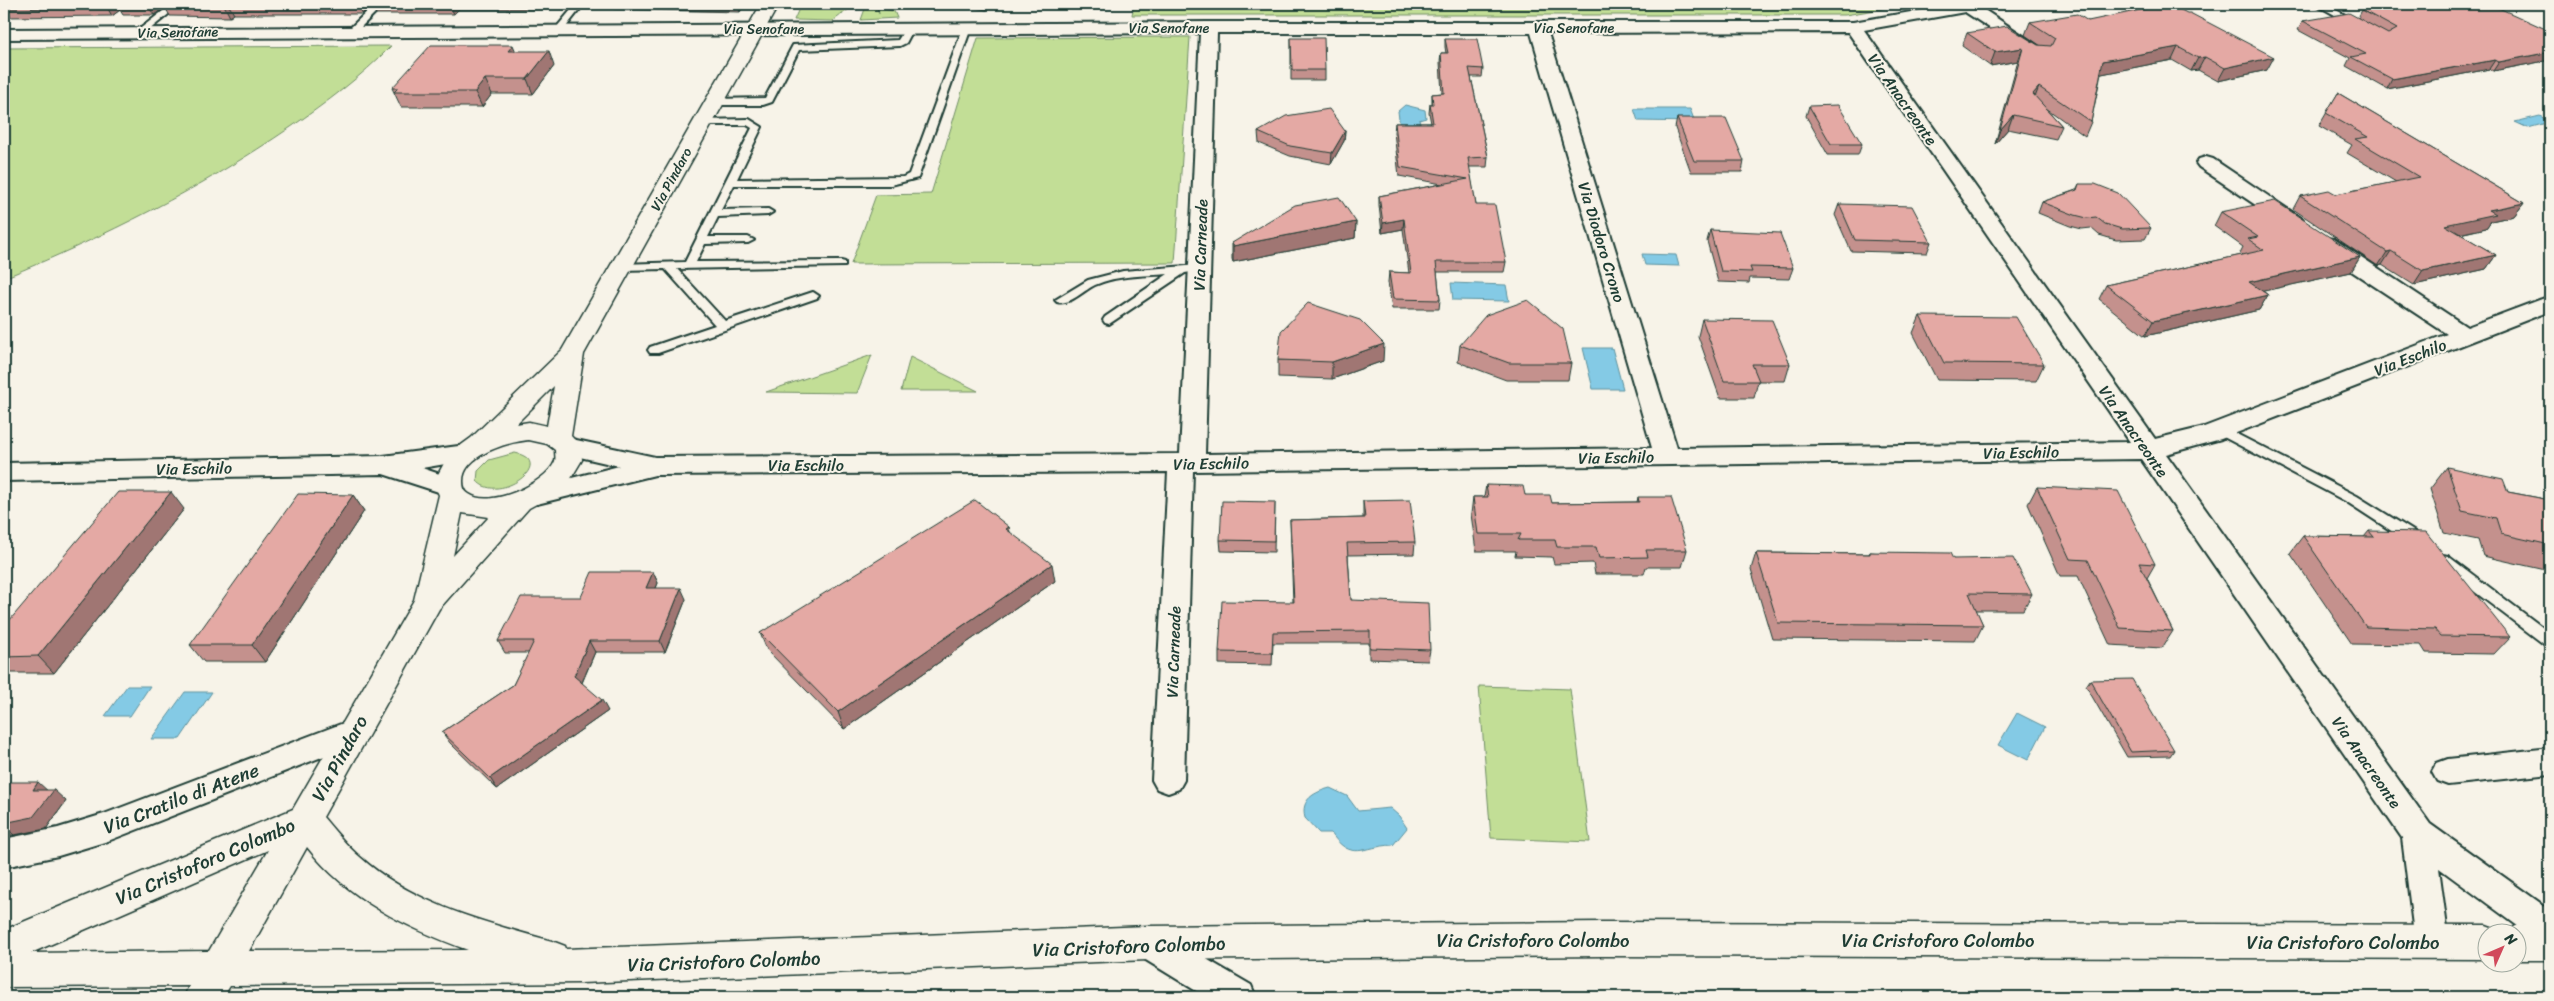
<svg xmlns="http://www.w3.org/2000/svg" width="2554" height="1001" viewBox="0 0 2554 1001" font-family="Sriracha,sans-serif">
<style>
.green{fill:#c2de96;stroke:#708e65}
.water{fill:#84cae5;stroke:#5c929e}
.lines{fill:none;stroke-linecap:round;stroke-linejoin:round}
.service-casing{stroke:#1f3d34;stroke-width:4}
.minor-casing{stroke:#1f3d34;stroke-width:4}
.tertiary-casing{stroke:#1f3d34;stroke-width:3}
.service{fill:#f7f3e8;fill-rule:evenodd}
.minor{fill:#f7f3e8;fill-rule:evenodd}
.tertiary{fill:#f7f3e8;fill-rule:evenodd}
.wall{fill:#c4918d;stroke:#1f3d34}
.shaded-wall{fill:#a07673;stroke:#1f3d34}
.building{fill:#e4a9a4;stroke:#1f3d34}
.labels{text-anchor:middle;stroke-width:4;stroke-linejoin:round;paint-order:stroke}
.far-street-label{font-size:14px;fill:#1f3d34;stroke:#f7f3e8}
.street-label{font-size:16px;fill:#1f3d34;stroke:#f7f3e8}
.near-street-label{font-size:19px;fill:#1f3d34;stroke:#f7f3e8}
</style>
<rect width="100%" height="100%" fill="#f7f3e8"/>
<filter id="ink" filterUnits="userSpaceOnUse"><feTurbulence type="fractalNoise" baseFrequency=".02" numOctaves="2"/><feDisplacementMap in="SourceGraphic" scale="10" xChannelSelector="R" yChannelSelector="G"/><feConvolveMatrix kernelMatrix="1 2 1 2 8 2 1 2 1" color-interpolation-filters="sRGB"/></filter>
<g filter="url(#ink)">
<g class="green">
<polygon points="801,4 849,4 854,5 833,21 794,20"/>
<polygon points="1134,4 1912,4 1845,15 1132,15"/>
<polygon points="866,6 877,8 879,14 878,8 894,11 897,18 861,20"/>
<polygon points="1190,37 1175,263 851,264 876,195 931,194 978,38"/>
<path d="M391,46C361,77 326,103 291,127C202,188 104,237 4,278V48Z"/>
<polygon points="872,355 857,393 766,392"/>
<polygon points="910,357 978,391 901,391"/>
<path d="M515,453C558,462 498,505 477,481L478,471L489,460Z"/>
<polygon points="1479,686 1570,689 1590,842 1491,838"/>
</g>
<g class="water">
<polygon points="1405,105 1425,110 1426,118 1419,120 1421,128 1400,128 1398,111"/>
<polygon points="1634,109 1690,109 1695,122 1638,121"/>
<polygon points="2540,116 2550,122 2528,128 2515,122"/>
<polygon points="1642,254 1676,255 1679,266 1645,265"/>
<polygon points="1451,283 1506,285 1509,301 1453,300"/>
<polygon points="1583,348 1612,348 1623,389 1593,389"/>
<polygon points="127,686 150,686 130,716 105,716"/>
<polygon points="185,692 212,692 180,739 151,739"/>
<polygon points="2017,713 2045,727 2028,760 1998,745"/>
<path d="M1330,788L1347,796L1358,811L1390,808L1399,816L1407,828L1393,845C1363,846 1352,863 1331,833H1319L1305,818C1300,799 1315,792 1330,788Z"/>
</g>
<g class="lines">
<g class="service-casing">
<g id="service">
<polygon points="172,4 181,4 143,35 137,35 137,31"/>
<polygon points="375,4 384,4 355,33 349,33 349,29"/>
<polygon points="576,4 584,4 562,32 556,32 556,28"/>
<polygon points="2315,4 2325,4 2360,23 2353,25"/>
<polygon points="910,25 914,28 906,43 900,46 799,50 772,102 763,105 714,105 709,102 714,99 765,98 793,45 898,40 907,26"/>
<polygon points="967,25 971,28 918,178 891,185 734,185 721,210 768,209 773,212 768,215 718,217 708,237 748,237 754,240 748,243 705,244 696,262 841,261 845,262 845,266 677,269 725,321 813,292 819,296 817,298 658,353 650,353 648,350 650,347 715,325 665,269 621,270 615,267 621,264 685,262 752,128 747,125 703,125 698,122 699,120 749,119 762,127 737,179 903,177 909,174 963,28"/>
<path d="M1199,265L1205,268L1203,270L1185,273L1109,324L1105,323L1103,320L1105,317L1168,274C1144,276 1117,275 1095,285C1084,290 1069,306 1057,302L1055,300L1088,280L1123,271Z"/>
<polygon points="2221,426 2357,496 2423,537 2425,541 2423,545 2413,545 2347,502 2216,433 2214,430"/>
<polygon points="2443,555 2448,556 2550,633 2550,647 2545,645 2438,564 2436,560 2438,556"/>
</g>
</g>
<g class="minor-casing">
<g id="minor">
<path d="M1957,4H1992L1990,8L1983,9L2040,47L2037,51H2025L1965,12L1864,30L2155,439L2204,427L2447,334L2318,249L2315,244L2318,239L2326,238L2334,239L2467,327L2550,296V311L2221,439L2166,454L2430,824L2550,910V946L2538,941L2439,868L2449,942L2444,953L2432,958L2420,953L2415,942L2402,838L2141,459L1193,471L1184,780L1179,789L1168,793L1157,789L1152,780L1168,472L655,475L537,504L528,501L524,495L528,489L619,466L558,452L554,446L558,440L567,438L655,457L1180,454L1200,33L4,39V29L1209,22H1853ZM1848,32L2130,442L1677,448L1548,33ZM1217,33H1531L1652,448L1205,454Z"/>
<polygon points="2206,157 2213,159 2301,218 2304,222 2301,226 2294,228 2287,226 2199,167 2196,163 2199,159"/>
<polygon points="466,445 475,447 479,453 475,459 422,468 457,480 461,486 457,492 448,495 383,474 4,481 4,463 383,456"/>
<polygon points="354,719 365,722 369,731 365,740 108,841 58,856 4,867 4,839 58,828 104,814"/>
<polygon points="2550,748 2550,774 2448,785 2437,781 2432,772 2437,763 2448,759"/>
<polygon points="1148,927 1160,932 1251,985 1256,997 1206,997 1136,954 1131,943 1136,932"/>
</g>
</g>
<g class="tertiary-casing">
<g id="tertiary">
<path d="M761,4H779L584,354L571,436L581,447L582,460L570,480L555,494L529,508L439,609L323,817C335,831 346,845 360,857C414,905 484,922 552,941L565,946L566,949L1148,926L1603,922L2486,925L2499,930L2500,934H2486V959L1603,956L1148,960L581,983L230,986L223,997H184L189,986L4,987V930L293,809L414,600L439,495L435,486L436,478L449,454L471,438L562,350ZM554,386L547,426L529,422L516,424ZM529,440L547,444L555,450C555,454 556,458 555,461C546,484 489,509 469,494C464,491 463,487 463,481C463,455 508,442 529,440ZM462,513L489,517L453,556ZM307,847C349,900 405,927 468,950L249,951ZM268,850L209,951L31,953Z"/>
<polygon points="2516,926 2550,926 2550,960 2516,960 2516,934 2502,934"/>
</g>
</g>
<use href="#service" class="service"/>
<use href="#minor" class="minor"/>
<use href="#tertiary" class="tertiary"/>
</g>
<g class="wall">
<polygon points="4,4 553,4 548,9 459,9 454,14 376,14 372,5 362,14 234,14 230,17 170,16 165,7 154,15 123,15 120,10 112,16 4,17"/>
<polygon points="612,4 744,4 740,12 614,9"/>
<polygon points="948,4 988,4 987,10"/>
<polygon points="2362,10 2550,31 2550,60 2493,71 2489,69 2387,89 2346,66 2350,58 2298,30 2303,21 2358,18"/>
<polygon points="2088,21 2267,70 2218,81 2198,70 2191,71 2172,60 2101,74 2091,122 2085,136 2046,108 2062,126 2056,139 2008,129 1995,144 2018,61 1990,66 1962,46 1967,33 2041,46 2025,35 2030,22"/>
<polygon points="1291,38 1325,70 1325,80 1291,80"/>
<polygon points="1445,39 1483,69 1482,77 1471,77 1488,157 1487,167 1469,167 1476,205 1506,262 1504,272 1437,272 1440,300 1439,309 1392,309 1388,282 1389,272 1409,273 1403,229 1382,233 1379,205 1379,196 1442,184 1399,176 1394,132 1395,123 1431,123 1429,113 1430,104 1432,104 1432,94 1442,93 1440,62 1441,53 1446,53 1445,47"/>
<polygon points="515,51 554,66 533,94 492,94 482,107 401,107 392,88"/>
<polygon points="2338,93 2524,203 2514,216 2491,221 2486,228 2460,234 2496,255 2486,269 2414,285 2382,265 2378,266 2293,209 2300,196 2336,194 2396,182 2347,153 2352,145 2319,126"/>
<polygon points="1809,106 1862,144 1858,155 1828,155 1806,116"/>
<polygon points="1677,118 1744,161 1742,172 1691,172 1675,128"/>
<polygon points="1345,131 1344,141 1331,164 1290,156 1259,143 1258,132"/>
<polygon points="2079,184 2151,228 2145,239 2116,240 2099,235 2091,228 2082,229 2070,226 2038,213 2042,202 2076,190"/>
<polygon points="1839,204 1931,242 1927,253 1851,251 1835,215"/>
<polygon points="2221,212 2360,257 2351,272 2263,291 2268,295 2259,310 2145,336 2099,299 2106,285 2242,255 2240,253 2243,247 2214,226"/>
<polygon points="1356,222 1355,238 1233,262 1232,259 1232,243"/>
<polygon points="1710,230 1793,268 1789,279 1750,278 1749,283 1718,282 1707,241"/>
<polygon points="1920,316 2044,364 2036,381 1937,380 1913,333"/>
<polygon points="1702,319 1790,364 1785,381 1758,381 1754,398 1720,398 1698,336"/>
<polygon points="1460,345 1571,363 1568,380 1506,380 1458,362"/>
<polygon points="1278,360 1383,361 1332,379 1278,377"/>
<polygon points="2447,467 2508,492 2550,500 2550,571 2483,556 2478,540 2444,533 2430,489"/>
<polygon points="1486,485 1525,495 1552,503 1637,502 1638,497 1687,550 1682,567 1646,567 1644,574 1595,574 1593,563 1554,564 1552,557 1515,556 1516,551 1476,551 1471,514 1473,497 1484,497"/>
<polygon points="2037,487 2155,564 2147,578 2173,631 2162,648 2110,645 2078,576 2060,576 2028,504"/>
<polygon points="353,495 364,511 265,662 204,662 190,645"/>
<polygon points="1363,501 1415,542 1414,554 1348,555 1351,600 1430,650 1428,661 1369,659 1369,643 1273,643 1272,665 1219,664 1219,652 1293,602 1290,520 1363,518"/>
<polygon points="1275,502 1274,552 1221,551 1220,540"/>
<polygon points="184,509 54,673 4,673 4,627"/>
<polygon points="1009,527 1010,533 1055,581 844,729 767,650 760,633"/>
<polygon points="2369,531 2510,637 2494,654 2426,653 2421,645 2352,644 2290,553 2303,536 2364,537"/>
<polygon points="1870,552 1953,559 2032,594 2023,610 1976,610 1983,625 1975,641 1772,639 1751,569 1756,553 1869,554"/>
<polygon points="653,572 658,583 656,588 686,599 665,652 595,652 582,683 608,711 497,789 450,743 442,732 513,685 529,653 505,653 498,641 581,597"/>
<polygon points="2090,680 2174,750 2170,756 2127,757 2086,686"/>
<polygon points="4,784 46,790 66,801 46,829 14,835 4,835"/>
</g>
<g class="shaded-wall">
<polygon points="112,4 117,4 120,10 112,16 107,7"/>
<polygon points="147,4 169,4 163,4 165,7 154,15"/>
<polygon points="226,4 228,4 234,14 230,17 224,5"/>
<polygon points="357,4 372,4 372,5 362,14"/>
<polygon points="449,4 456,4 459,9 454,14"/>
<polygon points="546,4 553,4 548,9"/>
<polygon points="737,4 744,4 740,12"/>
<polygon points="513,45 519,59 508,51"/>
<polygon points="2178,47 2172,60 2097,75 2103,61"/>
<polygon points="2023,48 2018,61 1990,66 1995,52"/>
<polygon points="549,51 554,66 533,94 527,79"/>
<polygon points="2550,52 2550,60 2493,71 2499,62"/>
<polygon points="2205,57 2198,70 2191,71 2198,58"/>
<polygon points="2274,57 2267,70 2218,81 2225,68"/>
<polygon points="2495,60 2489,69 2387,89 2392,79"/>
<polygon points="485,79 492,94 482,107 475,92"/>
<polygon points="2039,87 2034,100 2033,94"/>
<polygon points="2013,115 2008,129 1995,144 2000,130"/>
<polygon points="1345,131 1344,141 1331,164 1332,153"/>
<polygon points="2524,203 2514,216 2491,221 2486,228 2436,239 2445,225 2489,210"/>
<polygon points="1404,219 1403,229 1382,233 1383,223"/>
<polygon points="1356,222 1355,238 1233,262 1233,246"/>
<polygon points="2391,251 2382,265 2378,266 2387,252"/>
<polygon points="2496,255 2486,269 2414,285 2423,271"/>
<polygon points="2360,257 2351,272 2241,296 2249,282"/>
<polygon points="2268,295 2259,310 2145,336 2153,321"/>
<polygon points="1384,344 1383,361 1332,379 1332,362"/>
<polygon points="171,492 184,509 54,673 38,656"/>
<polygon points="353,495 364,511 265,662 252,645"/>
<polygon points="1009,527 1012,544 1006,529"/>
<polygon points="1052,564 1055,581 844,729 838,712"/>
<polygon points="653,572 658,583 651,600 646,588"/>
<polygon points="681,588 686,599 665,652 660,641"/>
<polygon points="589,641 595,652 580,687 574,676"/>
<polygon points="602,700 608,711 497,789 490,778"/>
<polygon points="38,782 50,793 33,790"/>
<polygon points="54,790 66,801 46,829 14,835 4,826 4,823"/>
</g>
<g class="building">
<polygon points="4,4 112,4 107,7 4,9"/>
<polygon points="163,4 226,4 224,5"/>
<polygon points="2169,4 2187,13 2190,13 2274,57 2225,68 2205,57 2198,58 2178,47 2103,61 2091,122 2039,87 2033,94 2062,126 2013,115 2000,130 2023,48 1995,52 1967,33 2007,26 2038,45 2051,46 2055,38 2030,22 2077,14 2088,21"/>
<polygon points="2394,4 2490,4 2550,31 2550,52 2499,62 2495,60 2392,79 2351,57 2366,54 2303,21 2349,13 2388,34 2397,29 2362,10"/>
<polygon points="1291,38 1324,38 1325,70 1292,70"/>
<polygon points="1445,39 1477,39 1483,69 1469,68 1488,157 1468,158 1476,205 1495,205 1506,262 1436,262 1440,300 1393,299 1389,272 1411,273 1404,219 1383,223 1379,196 1468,179 1400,167 1395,123 1433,123 1430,104 1433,104 1432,94 1444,93 1441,53 1448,53"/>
<polygon points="431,45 513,45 508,51 549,51 527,79 485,79 475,92 394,92 398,88 392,88"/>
<polygon points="2338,93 2524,203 2489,210 2496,214 2445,225 2496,255 2423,271 2391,251 2387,252 2300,196 2329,190 2336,194 2419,177 2355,139 2368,137 2326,113"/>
<polygon points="1838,105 1862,144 1831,144 1809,106"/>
<polygon points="1329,109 1345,131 1332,153 1290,146 1258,132 1286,116"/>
<polygon points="1677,118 1726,118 1744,161 1694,161"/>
<polygon points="2079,184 2095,184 2118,193 2151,228 2122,229 2105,224 2096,217 2087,218 2075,215 2042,202 2077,190"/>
<polygon points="1339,197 1356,222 1233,246 1232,243 1295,205"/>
<polygon points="2275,201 2360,257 2249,282 2268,295 2153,321 2106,285 2264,250 2248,239 2258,237 2221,212"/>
<polygon points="1839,204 1912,206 1931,242 1855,240"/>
<polygon points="1710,230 1780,233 1793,268 1750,267 1752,272 1721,271"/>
<polygon points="1528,300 1563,329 1571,363 1509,363 1460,345 1486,315"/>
<polygon points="1308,303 1360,320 1384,344 1332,362 1278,360 1281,331"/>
<polygon points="1920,316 2016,317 2044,364 1944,363"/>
<polygon points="1702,319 1772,320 1790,364 1752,364 1759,381 1724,381"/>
<polygon points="2447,467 2503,479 2508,492 2550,500 2550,545 2501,534 2496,518 2462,511"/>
<polygon points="1486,485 1523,486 1525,495 1550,495 1552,503 1639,502 1638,497 1671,497 1687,550 1646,550 1648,557 1599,558 1596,547 1557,547 1555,540 1518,540 1521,534 1478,534 1473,497 1488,497"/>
<polygon points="2037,487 2118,491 2155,564 2139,563 2173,631 2120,628 2088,560 2070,559"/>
<polygon points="118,492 171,492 38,656 4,657 4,627"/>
<polygon points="298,494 353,495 252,645 190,645"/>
<polygon points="975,500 1009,527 1006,529 1052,564 838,712 760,633"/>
<polygon points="1410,500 1415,542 1347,543 1351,600 1428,603 1430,650 1370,648 1370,631 1273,632 1272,653 1219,652 1222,601 1294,602 1290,520 1365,518 1363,501"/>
<polygon points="1222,501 1275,502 1274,541 1220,540"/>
<polygon points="2369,531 2426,532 2510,637 2441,636 2435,629 2366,627 2303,536 2374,537"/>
<polygon points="1870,552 1950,553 1953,559 2013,558 2032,594 1969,593 1983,625 1778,623 1756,553 1870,554"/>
<polygon points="592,572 653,572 646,588 681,588 660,641 589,641 574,676 602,700 490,778 442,732 513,685 534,641 498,641 521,597 581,597"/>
<polygon points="2132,679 2174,750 2131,752 2090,680"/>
<polygon points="5,782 38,782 33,790 54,790 33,817 4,823 4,784"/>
</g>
</g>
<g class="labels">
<g class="far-street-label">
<text x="1169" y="33">Via Senofane</text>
<text x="1574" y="33">Via Senofane</text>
<text x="764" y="34">Via Senofane</text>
<text transform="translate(178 32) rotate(-1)" y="5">Via Senofane</text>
<text transform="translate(671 179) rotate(-61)" y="5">Via Pindaro</text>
</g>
<g class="street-label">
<text transform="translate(1903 99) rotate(55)" y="6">Via Anacreonte</text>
<text transform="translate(1602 242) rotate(73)" y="6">Via Diodoro Crono</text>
<text transform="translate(1200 245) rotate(-88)" y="6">Via Carneade</text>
<text transform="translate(2410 357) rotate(-21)" y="6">Via Eschilo</text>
<text transform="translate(2134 431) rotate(55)" y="6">Via Anacreonte</text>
<text transform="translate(2021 452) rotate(-1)" y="6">Via Eschilo</text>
<text transform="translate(1616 457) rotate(-1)" y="6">Via Eschilo</text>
<text transform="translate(1211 463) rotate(-1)" y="6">Via Eschilo</text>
<text x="806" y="471">Via Eschilo</text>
<text transform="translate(194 468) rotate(-1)" y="6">Via Eschilo</text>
<text transform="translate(1173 652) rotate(-88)" y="6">Via Carneade</text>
<text transform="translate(2367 762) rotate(55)" y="6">Via Anacreonte</text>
</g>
<g class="near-street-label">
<text transform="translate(339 758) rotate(-61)" y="7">Via Pindaro</text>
<text transform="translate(181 798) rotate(-21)" y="7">Via Cratilo di Atene</text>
<text transform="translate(205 861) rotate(-23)" y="7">Via Cristoforo Colombo</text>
<text x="1533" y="947">Via Cristoforo Colombo</text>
<text x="1938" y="947">Via Cristoforo Colombo</text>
<text x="2343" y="949">Via Cristoforo Colombo</text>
<text transform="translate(1129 946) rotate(-2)" y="7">Via Cristoforo Colombo</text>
<text transform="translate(724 961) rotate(-2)" y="7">Via Cristoforo Colombo</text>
</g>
</g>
<rect width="2554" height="1001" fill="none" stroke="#f7f3e8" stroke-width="20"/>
<rect x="10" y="10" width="2534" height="981" fill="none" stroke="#1f3d34" stroke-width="2" filter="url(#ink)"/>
<g transform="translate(2502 948) rotate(45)"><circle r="24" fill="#f7f3e8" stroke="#a1aaa0"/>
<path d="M0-4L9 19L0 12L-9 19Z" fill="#d1495b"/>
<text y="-8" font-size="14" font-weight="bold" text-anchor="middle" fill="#1f3d34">N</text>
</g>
</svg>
